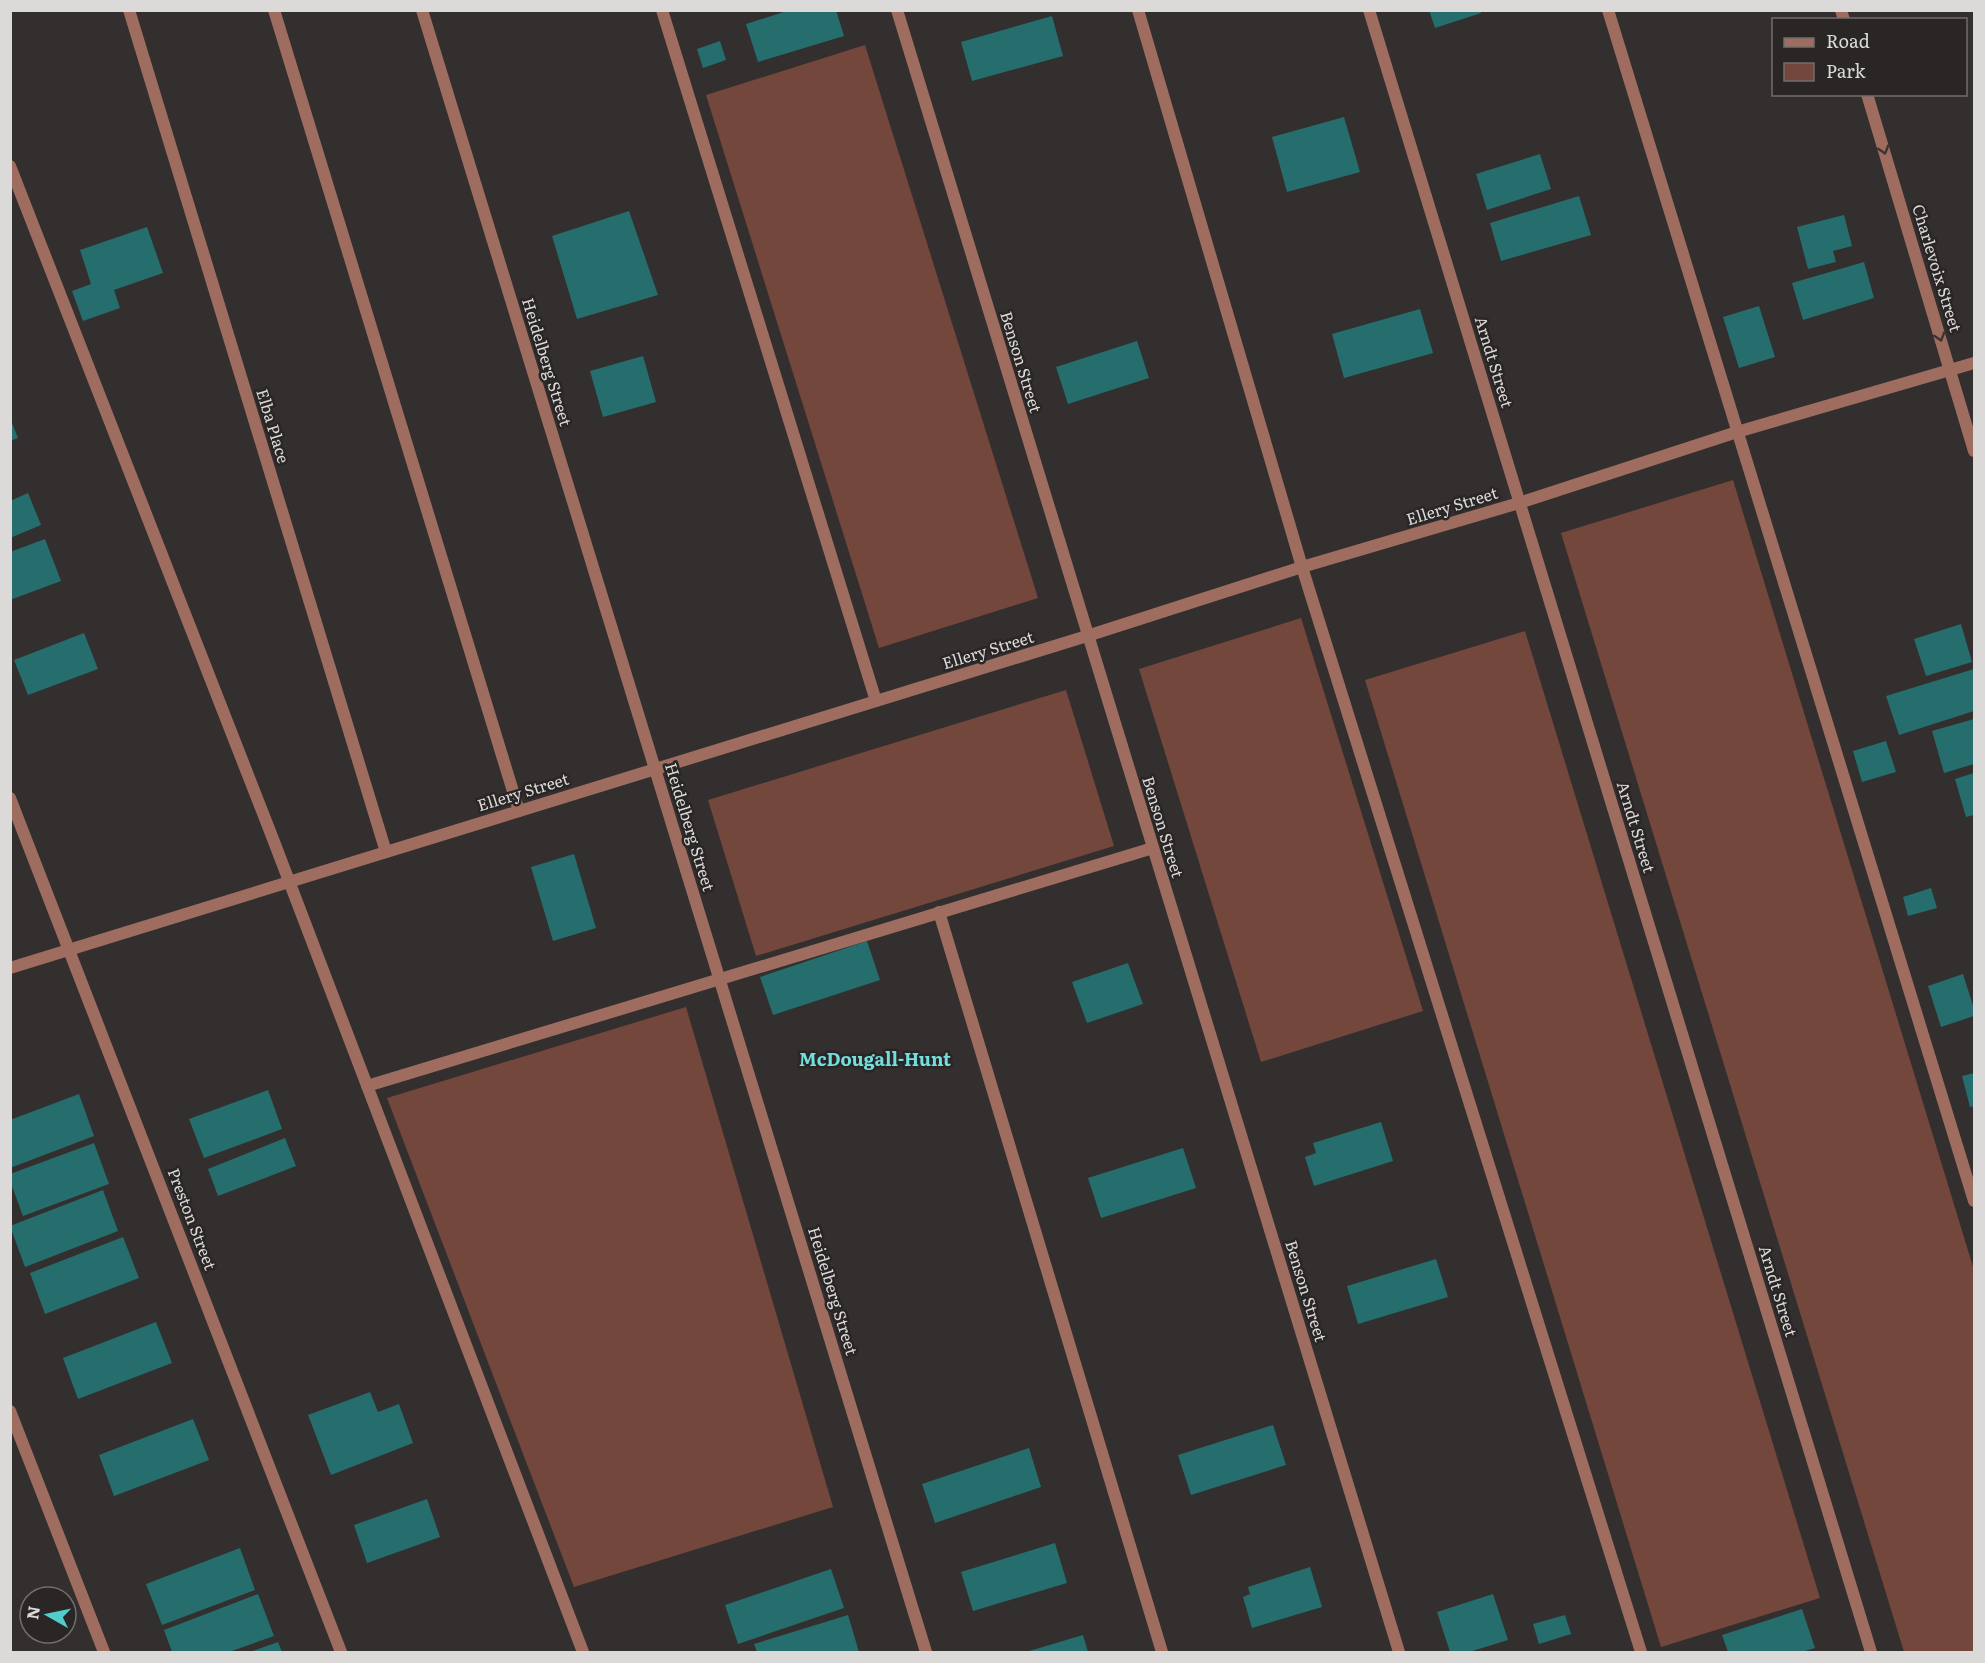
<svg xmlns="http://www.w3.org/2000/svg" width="1985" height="1663" viewBox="0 0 1985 1663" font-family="Literata,serif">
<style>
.green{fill:#74473d}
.building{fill:#256e6d}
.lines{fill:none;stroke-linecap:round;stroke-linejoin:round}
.service{stroke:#9e6d60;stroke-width:12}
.minor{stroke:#9e6d60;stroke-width:12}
.tertiary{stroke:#9e6d60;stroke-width:12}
.oneway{stroke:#403431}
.labels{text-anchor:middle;stroke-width:5;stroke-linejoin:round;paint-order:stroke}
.street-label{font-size:16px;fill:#dcd9d9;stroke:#292625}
.neighbourhood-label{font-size:18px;font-weight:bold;fill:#72dedd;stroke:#292625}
</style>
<rect width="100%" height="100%" fill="#332f2e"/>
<g class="green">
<polygon points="865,45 1038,598 879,648 706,95"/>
<polygon points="1733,480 1974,1270 1974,1652 1904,1652 1561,533"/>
<polygon points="1301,618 1423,1011 1261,1062 1139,669"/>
<polygon points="1525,631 1820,1598 1661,1647 1365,680"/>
<polygon points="1066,690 1114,846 756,956 708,800"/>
<polygon points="686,1007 833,1507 574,1587 387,1098"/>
</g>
<g class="building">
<polygon points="790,10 836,10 844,36 758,62 746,24"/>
<polygon points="1429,10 1480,10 1481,13 1435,28"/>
<polygon points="1052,16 1063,56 972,81 961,42"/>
<polygon points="720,41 726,60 703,68 697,49"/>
<polygon points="1344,117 1360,172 1287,192 1272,137"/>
<polygon points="1540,154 1551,189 1487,210 1476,174"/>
<polygon points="1579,196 1591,235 1501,261 1490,223"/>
<polygon points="629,211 658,295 577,319 552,236"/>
<polygon points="1844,215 1852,246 1833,251 1836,262 1808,269 1797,227"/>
<polygon points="147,227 163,273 114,290 120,308 83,321 72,291 91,284 80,250"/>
<polygon points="1864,262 1874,298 1803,320 1792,283"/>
<polygon points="1759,306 1775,357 1739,368 1723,317"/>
<polygon points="1420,309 1433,353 1344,378 1332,334"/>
<polygon points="1137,341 1149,378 1068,404 1056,367"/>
<polygon points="643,356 656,402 603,417 590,371"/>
<polygon points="10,418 18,438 10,441"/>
<polygon points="28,493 41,525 10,538 10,501"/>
<polygon points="45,539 61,581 10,600 10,552"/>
<polygon points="1961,624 1972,662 1926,676 1914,639"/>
<polygon points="84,633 98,669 28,695 14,660"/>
<polygon points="1974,669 1974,711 1899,735 1886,696"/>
<polygon points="1974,719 1974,764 1944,773 1932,731"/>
<polygon points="1886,741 1896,772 1862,782 1853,751"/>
<polygon points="1974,773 1974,815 1966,817 1955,779"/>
<polygon points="574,854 596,928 553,941 531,867"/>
<polygon points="1931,888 1937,908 1908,916 1903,897"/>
<polygon points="867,941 880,980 773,1015 760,977"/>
<polygon points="1128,963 1143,1004 1087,1023 1072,982"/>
<polygon points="1963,974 1974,1009 1974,1016 1941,1027 1928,986"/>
<polygon points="1974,1073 1974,1106 1970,1107 1962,1076"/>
<polygon points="268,1090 282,1129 204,1158 189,1119"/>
<polygon points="79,1094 94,1136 10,1168 10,1120"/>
<polygon points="1381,1122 1393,1161 1314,1186 1305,1157 1316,1153 1313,1143"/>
<polygon points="285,1138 296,1166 218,1196 208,1169"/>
<polygon points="94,1143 109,1184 23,1216 10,1181 10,1174"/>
<polygon points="1183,1148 1196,1188 1101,1218 1088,1178"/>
<polygon points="103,1190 118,1231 25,1267 10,1226"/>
<polygon points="123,1237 139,1278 45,1314 30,1273"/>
<polygon points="1436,1259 1448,1297 1358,1324 1347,1286"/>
<polygon points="156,1322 172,1363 78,1399 63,1358"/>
<polygon points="370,1392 378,1412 399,1404 413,1443 331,1475 308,1415"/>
<polygon points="193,1419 209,1460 114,1496 99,1455"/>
<polygon points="1273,1425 1286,1465 1191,1495 1178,1455"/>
<polygon points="1029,1448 1041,1487 935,1523 922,1484"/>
<polygon points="427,1499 440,1537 367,1563 354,1525"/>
<polygon points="1055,1543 1067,1583 973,1611 961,1572"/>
<polygon points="240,1548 255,1590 162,1625 146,1584"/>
<polygon points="1310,1567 1322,1607 1252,1628 1243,1597 1250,1594 1248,1587"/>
<polygon points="831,1569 844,1608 738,1644 725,1605"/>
<polygon points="258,1594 274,1636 229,1652 172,1652 164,1630"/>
<polygon points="1493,1594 1508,1640 1469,1652 1450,1652 1437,1612"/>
<polygon points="1802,1609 1815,1648 1802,1652 1728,1652 1722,1635"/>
<polygon points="848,1615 859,1652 757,1652 754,1644"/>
<polygon points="1565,1615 1571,1634 1539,1644 1533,1624"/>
<polygon points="1083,1635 1088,1652 1026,1652"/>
<polygon points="278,1642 282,1652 250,1652"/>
</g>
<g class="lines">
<g class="service">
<polyline points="274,10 519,811"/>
<polyline points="662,10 876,701"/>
<polyline points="1138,10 1302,567 1641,1652"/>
<polyline points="1608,10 1974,1201"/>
<polyline points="10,166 273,839 583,1652"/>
<polyline points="939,912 1162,1652"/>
<polyline points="367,1086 1153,848"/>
<polyline points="10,1411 104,1652"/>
</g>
<g class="minor">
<polyline points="129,10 386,852"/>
<polyline points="422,10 926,1652"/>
<polyline points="897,10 1399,1652"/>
<polyline points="1369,10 1871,1652"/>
<polyline points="10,798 341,1652"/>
<polyline points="10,968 1087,636 1302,567 1519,503 1737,432 1974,363"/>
</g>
<g class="tertiary">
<polyline points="1841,10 1844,20"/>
<polyline points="1867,94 1974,451"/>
</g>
</g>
<defs><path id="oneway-chevron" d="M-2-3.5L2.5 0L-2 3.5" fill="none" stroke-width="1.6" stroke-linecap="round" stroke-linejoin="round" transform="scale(1.5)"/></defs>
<g class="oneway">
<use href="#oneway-chevron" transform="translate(1884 150) rotate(73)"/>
<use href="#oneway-chevron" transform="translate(1940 337) rotate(73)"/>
</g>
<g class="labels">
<g class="street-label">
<text transform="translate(1937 268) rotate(73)" y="6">Charlevoix Street</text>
<text transform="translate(547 362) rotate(73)" y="6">Heidelberg Street</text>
<text transform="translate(1021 362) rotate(73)" y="6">Benson Street</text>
<text transform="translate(1494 362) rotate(73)" y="6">Arndt Street</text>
<text transform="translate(273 426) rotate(73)" y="6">Elba Place</text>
<text transform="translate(1452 506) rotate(-17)" y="6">Ellery Street</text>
<text transform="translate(988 650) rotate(-17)" y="6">Ellery Street</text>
<text transform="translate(523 792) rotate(-17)" y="6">Ellery Street</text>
<text transform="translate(690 827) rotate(73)" y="6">Heidelberg Street</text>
<text transform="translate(1163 827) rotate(73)" y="6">Benson Street</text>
<text transform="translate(1636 827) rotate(73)" y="6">Arndt Street</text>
<text transform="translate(192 1219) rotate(69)" y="6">Preston Street</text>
<text transform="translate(833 1291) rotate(73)" y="6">Heidelberg Street</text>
<text transform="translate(1306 1291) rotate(73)" y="6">Benson Street</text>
<text transform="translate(1778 1291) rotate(73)" y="6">Arndt Street</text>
</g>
<g class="neighbourhood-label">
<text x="875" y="1066">McDougall-Hunt</text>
</g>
</g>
<rect width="1985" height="1663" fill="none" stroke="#dcd9d9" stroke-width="24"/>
<rect x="1772" y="18" width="195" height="78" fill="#292625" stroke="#716e6d" stroke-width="1.5"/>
<rect x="1784" y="38" width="30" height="9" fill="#9e6d60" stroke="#716e6d" stroke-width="1.5"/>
<text x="1826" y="48" font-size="18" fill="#dcd9d9">Road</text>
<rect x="1784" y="63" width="30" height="18" fill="#74473d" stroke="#716e6d" stroke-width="1.5"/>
<text x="1826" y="78" font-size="18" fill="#dcd9d9">Park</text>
<g transform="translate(48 1615) rotate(279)"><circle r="28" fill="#292625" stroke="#716e6d" stroke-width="1.5"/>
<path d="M0-4.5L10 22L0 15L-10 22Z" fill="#52cdcb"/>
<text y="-9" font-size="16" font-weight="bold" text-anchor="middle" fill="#dcd9d9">N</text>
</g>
</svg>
